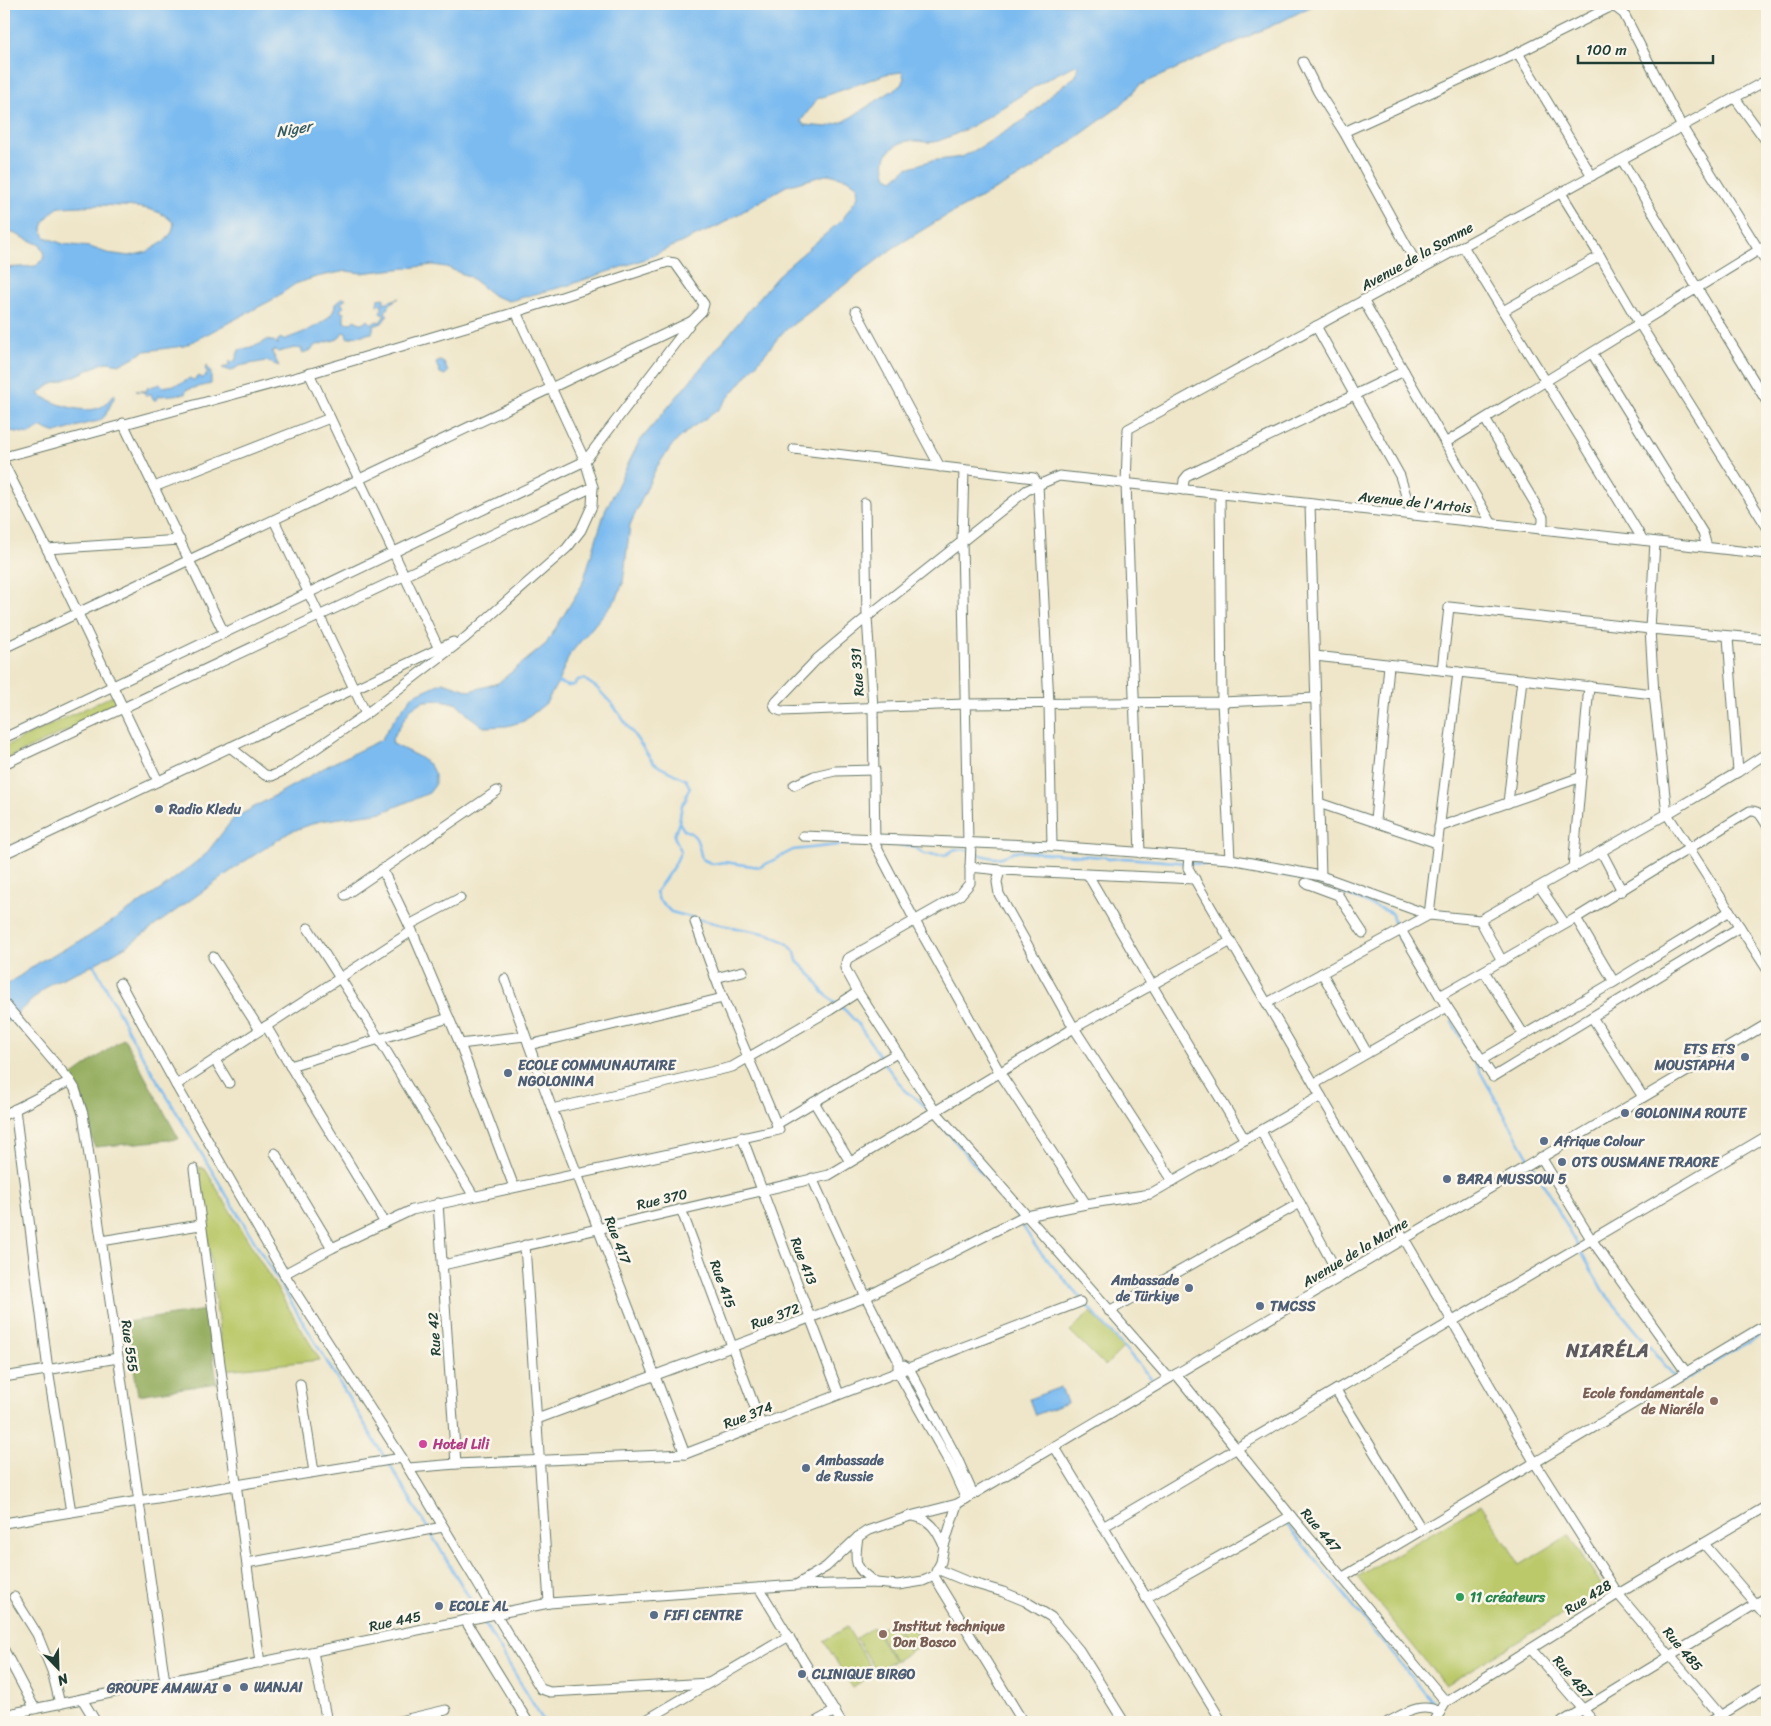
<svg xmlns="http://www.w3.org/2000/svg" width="1771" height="1726" viewBox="0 0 1771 1726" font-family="Sriracha,sans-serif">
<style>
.green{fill:#bbc96b;stroke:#6d8350}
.forest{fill:#94ad5f;stroke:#5a754a}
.water{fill:#7cbbf0;stroke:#4e7c92;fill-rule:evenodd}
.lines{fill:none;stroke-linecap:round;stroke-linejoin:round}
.stream{stroke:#7cbbf0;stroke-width:2.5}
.minor-casing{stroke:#687868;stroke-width:11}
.minor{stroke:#fff;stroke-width:9}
.service-dot{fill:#5c6f8a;stroke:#fbf7ec;stroke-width:2}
.education-dot{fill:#8d6e63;stroke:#fbf7ec;stroke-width:2}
.hotel-dot{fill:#d1479c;stroke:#fbf7ec;stroke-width:2}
.leisure-dot{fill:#2e9e5b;stroke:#fbf7ec;stroke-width:2}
.labels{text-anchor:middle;stroke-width:5;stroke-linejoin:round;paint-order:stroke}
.street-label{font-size:14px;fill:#1f3d34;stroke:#fbf7ec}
.service-label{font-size:14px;font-weight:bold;fill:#4e5e75;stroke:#fbf7ec;text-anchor:start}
.education-label{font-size:14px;font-weight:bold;fill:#785e54;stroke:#fbf7ec;text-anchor:end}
.hotel-label{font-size:14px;font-weight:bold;fill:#b23c85;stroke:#fbf7ec;text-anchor:start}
.leisure-label{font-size:14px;font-weight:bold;fill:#27864d;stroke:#fbf7ec;text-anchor:start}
.water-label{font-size:15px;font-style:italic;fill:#365c63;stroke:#fbf7ec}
.district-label{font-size:19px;font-weight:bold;letter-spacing:1px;fill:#5d5b5f;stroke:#fbf7ec}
</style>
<rect width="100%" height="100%" fill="#fbf7ec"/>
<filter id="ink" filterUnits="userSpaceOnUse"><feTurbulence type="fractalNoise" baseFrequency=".02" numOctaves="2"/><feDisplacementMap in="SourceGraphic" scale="10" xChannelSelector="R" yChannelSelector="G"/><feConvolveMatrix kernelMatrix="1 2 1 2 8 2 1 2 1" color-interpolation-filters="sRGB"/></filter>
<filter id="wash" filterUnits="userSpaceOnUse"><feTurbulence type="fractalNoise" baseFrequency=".0096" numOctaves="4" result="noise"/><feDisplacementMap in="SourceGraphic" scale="20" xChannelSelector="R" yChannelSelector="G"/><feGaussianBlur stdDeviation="1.12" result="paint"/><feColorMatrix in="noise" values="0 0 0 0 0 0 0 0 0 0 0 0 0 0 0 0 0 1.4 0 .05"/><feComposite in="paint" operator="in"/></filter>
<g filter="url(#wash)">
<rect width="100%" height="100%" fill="#efe6c9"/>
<g class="green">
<polygon points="116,694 121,705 4,760 4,747"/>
<polygon points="199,1167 205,1169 320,1360 224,1370"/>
<polygon points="1090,1312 1124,1347 1105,1366 1070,1331"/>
<polygon points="1481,1504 1520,1565 1569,1535 1604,1590 1445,1685 1357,1577"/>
<polygon points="892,1622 910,1652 895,1661 877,1631"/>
<polygon points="910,1623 923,1644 911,1651 899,1630"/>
<polygon points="847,1627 875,1674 852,1687 824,1641"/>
<polygon points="873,1627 894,1661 877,1672 856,1638"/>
</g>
<g class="forest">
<polygon points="124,1038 179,1139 95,1147 70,1077"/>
<polygon points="206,1310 217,1383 138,1395 127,1322"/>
</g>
<g class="water">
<path d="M4,4H1316L1280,22L1140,85L1120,106L1033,169L939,220L893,248L783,332L718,410L691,428L673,444L656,468L630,525L623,583L617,598L570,654L558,682L546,703L524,721L507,726L484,727L468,715L458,704L442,700L424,701L411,708L392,739L393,744L419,757L430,765L435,775V785L429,793L383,812L320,821L290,832L242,863L128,945L91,966L51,983L4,1025V987L41,961L88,937L160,890L205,855L233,819L331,764L381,740L393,721L412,696L443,682L470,691L498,683L546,644L582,585L605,511L639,442L780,273L842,220L858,197L857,185L848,179L829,174L786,186L720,225L645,259L569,285L509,301L494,296L470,277L446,267L433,265L361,273L346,271L316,277L295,284L272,300L184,346L145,351L121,364L107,362L103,363L75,376L50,385L39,393L40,395C54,404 85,415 101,407C106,405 110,398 115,394V396L105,416L99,421L85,424L56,433L41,427L30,434L10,431L4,432V268L36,266L43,259L44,252L40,245L13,233L4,232ZM1076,65L1078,67L1076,76L1051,94L1044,103L1024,120L979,148L962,157L930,161L907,168L893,180L887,177C883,166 883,154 894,147C912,134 923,146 938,141C988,124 1027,85 1076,65ZM902,72L904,78L901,85L845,121L827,127L804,125L801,121L817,99L886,74ZM102,205C125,207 159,204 174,224L172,232L165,241L147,252L129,256L107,253L90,247L63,244L45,237C43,234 41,229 43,225C45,219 54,209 60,207Z"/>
<path d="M342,298H346L341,304L344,306L340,311L344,313V322L351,323L354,320L362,324L368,320L372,324L377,321L380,322L385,315L381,314L380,311L382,309V304L377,305L378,299L384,298V303L399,298L391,303L385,312L388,315L382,323L374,326L372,333L347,338L346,333L343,332L338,339L314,346L312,350L302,353V349L295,348L278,352L275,350L272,352L279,366L266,361L239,366L231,371L222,368L229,366V362L235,361L239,350C249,347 260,346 268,339L270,341H274L278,345L277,341L281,338L283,340C298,334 335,323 335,304Z"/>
<polygon points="440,361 444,363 448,372 445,375 440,373 436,363"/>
<path d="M207,366L211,373V384L186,390L185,394L159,396L157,400H154L150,393L146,396L145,392L136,391H147V388L160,384L163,387C171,385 183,385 189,378L194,380L198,376L203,378L208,373L205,369Z"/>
<polygon points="1061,1387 1067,1403 1035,1415 1029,1399"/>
</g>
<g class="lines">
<g class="stream">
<path d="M557,682L568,686L574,685L578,680L584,679L597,688L613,705L653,762L660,767L686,780L690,788L686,794V799L682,805L679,822L684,830C699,834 698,845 702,859L713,864L724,862L760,867L793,850L838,845L872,844"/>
<polyline points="679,822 674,836 681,851 675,864 656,892 659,900 671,912 721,925 768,934 779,939 788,944 795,952 797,961 814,978 822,991 839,1007 844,1009 858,1024 882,1059"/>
<polyline points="878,844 912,846 925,854 946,855 955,849 968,850"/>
<path d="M973,852C990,858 998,862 1014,851L1105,857L1108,859L1125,858L1227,866L1311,880L1330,887"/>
<polyline points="1339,892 1392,913 1395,930"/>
<polyline points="1397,935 1425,979"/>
<polyline points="93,963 136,1045 385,1458"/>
<polyline points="1452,1022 1530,1160"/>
<polyline points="885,1064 905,1091 917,1099 928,1109 1014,1212 1036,1247 1155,1383"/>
<polyline points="1533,1165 1603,1291 1674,1376"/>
<polyline points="1677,1380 1680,1383 1767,1331"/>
<polyline points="388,1462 479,1614"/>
<polyline points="1287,1525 1428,1697 1438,1707"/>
<polyline points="482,1619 544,1722"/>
<polyline points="1449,1716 1455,1722"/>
</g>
</g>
</g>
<g filter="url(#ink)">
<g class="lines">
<g class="minor-casing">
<g id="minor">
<polyline points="1518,53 1608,8 1615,7 1624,14 1682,127 1767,263"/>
<polyline points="1303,62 1318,92 1344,132 1420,270"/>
<polyline points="1735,98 1767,142"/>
<polyline points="1344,132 1518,53 1592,176"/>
<polyline points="1622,160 1697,288 1767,402"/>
<polyline points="1561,193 1600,256 1639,323 1767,527"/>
<polyline points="1463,246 1643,540"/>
<polyline points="1363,300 1492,524"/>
<polyline points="856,311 940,467"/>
<polyline points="1503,311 1600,256"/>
<polyline points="1316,326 1400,476 1412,515"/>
<polyline points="1592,353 1703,533 1707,547"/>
<polyline points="309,373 439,649"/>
<polyline points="1485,419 1543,517 1543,523 1540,529"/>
<polyline points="123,423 224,633"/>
<polyline points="1445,443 1767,245"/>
<polyline points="794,449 1034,478 1038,485 1049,703 1052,846"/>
<polyline points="4,457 301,376 516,312 668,262 675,263 704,304 702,311 692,321"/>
<polyline points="4,464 47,549 158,781"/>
<polyline points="964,470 962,541 968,843"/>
<polyline points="154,487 330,418"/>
<polyline points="1183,490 1184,480 1188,475 1404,371"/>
<polyline points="865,503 867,617 873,708 875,844 915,921 1000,1073 1086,1204"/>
<polyline points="1310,504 1321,876"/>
<polyline points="274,520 366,714"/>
<polyline points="1655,542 1650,629 1654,694 1667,814 1767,969"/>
<polyline points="47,549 180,540"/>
<polyline points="1728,637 1738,772"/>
<polyline points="4,648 692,321 585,461 4,738"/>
<polyline points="1315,656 1654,694"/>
<polyline points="1442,670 1449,607 1650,629 1767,639"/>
<polyline points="1316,698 1222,702 965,704 781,711 776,709 774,704 817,659 867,617 1027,490 1059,476 1767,554"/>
<polyline points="230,747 265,775 272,776 285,770 366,714 465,638 567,548 581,530 592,506 593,487 585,461 516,312"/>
<polyline points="4,764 593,487"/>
<polyline points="794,785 814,776 835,771 875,770"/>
<polyline points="1319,803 1437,843"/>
<polyline points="1508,803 1522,679"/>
<polyline points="1375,821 1389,665"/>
<polyline points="1439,827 1581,777"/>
<polyline points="803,836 1052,846 1230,859 1222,702 1220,494"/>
<polyline points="1601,851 1622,891"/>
<polyline points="1140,853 1126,484 1128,429 1767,80"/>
<polyline points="4,854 453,642"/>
<polyline points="1189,856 1188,868 1535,1463 1618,1594 1726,1722"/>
<polyline points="1230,859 1321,876 1429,915 1480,920 1667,814 1738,772 1767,753"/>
<polyline points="970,867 971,843"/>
<polyline points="1573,868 1589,686"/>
<polyline points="382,869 412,931 460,1044 514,1187"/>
<polyline points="1000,870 970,867 970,883 960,895 847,959 845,968 858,992 935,1111 1169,1378"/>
<polyline points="1088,875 1152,985 1245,1140"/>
<polyline points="1306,883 1338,895 1363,933"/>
<polyline points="1540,887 1565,924"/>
<polyline points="345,895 497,791"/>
<polyline points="1576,918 1614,982"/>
<polyline points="1480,920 1502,961"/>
<polyline points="409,925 460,898"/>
<polyline points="308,928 379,1039 473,1195"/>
<polyline points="1401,930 1440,996 1493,1077 1740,927"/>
<polyline points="213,957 260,1030"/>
<polyline points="1484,971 1524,1035"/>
<polyline points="1322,973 1367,1053"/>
<polyline points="715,978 743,971"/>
<polyline points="505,979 552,1109 685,1454"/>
<polyline points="120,983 176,1085 284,1274 402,1458 541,1689 550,1692 709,1683"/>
<path d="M1440,996L1576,918L1750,811C1760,810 1762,818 1767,825"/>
<polyline points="4,1003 70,1081 75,1089 83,1114 165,1682"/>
<polyline points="1267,1003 1429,915 1458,672"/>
<polyline points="1592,1017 1643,1097"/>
<polyline points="266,1026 385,1223"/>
<polyline points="460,1044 525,1036"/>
<polyline points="529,1045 723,998"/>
<polyline points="1483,1059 1614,982 1730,911"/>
<polyline points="215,1060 229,1083"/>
<polyline points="290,1066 449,1018"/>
<polyline points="1314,1084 1447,1007"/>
<polyline points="176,1085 412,931"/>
<polyline points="814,1102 850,1162"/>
<polyline points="15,1109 48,1370 71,1512"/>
<polyline points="552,1109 732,1067 830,1010 858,992"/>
<polyline points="4,1115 70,1081"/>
<polyline points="777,1124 897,1053"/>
<polyline points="1261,1131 1340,1277"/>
<polyline points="742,1137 839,1394"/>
<polyline points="275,1153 332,1248"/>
<polyline points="1541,1157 1591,1239 1686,1372"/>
<polyline points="194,1169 260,1663"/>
<polyline points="812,1178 866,1297 898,1360 898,1372 949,1462 966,1499"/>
<polyline points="1173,1181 1074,1028 999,894 997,882 1000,870 1195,879"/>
<polyline points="438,1203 456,1464"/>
<polyline points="681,1209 761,1424"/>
<polyline points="101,1241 200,1225"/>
<polyline points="525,1245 549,1603"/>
<polyline points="443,1265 829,1175 1074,1028 1231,941"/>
<polyline points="284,1274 332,1248 412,1210 779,1130 723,998 695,922"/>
<polyline points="1109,1311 1300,1203"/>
<polyline points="904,1365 909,1368 957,1458 973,1494"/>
<polyline points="1176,1374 1291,1516 1446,1702"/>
<polyline points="4,1377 118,1358"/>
<polyline points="300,1384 314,1472"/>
<polyline points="1336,1390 1422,1530"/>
<polyline points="537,1419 866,1297 1022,1217 1086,1204 1150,1194 1321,1096"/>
<polyline points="1054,1446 1222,1722"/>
<polyline points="409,1468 456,1464 685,1454 1080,1302"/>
<path d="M912,1516C930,1518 937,1530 944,1546"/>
<polyline points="4,1523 402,1458"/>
<polyline points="1103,1527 1767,1136"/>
<path d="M858,1537C854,1563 854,1568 876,1583"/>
<polyline points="1704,1544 1767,1617"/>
<polyline points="247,1563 443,1527"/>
<polyline points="937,1569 966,1581 1003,1592 1025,1601 1051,1617 1079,1650 1124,1722"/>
<polyline points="934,1576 1023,1722"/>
<polyline points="1343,1577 1767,1324"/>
<polyline points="796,1585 826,1567 858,1537 867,1531 910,1516 957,1504 1767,1024"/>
<polyline points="759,1588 841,1722"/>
<polyline points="14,1597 37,1634 52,1671 60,1704"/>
<polyline points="1146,1598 1291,1516"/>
<polyline points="465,1620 528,1722"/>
<polyline points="1531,1649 1594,1722"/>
<polyline points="4,1650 35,1709"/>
<polyline points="313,1652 327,1722"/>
<polyline points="82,1699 96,1722"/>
<polyline points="19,1712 25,1722"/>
<polyline points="4,1715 549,1603 796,1585 876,1583 898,1585 923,1581 934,1576 941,1562 944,1546 957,1504"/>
<polyline points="395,1722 446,1710"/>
<polyline points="643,1722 789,1636"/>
<polyline points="815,1722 835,1711"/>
<path d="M1388,1722C1406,1713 1420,1702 1440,1712"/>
<polyline points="1434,1722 1446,1702 1618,1594 1767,1506"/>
<polyline points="1562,1722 1767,1597"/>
<polyline points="1710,1722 1767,1687"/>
</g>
</g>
<use href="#minor" class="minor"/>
</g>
</g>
<g class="service-dot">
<circle cx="159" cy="809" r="5"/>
<circle cx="1745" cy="1057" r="5"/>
<circle cx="508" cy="1073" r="5"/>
<circle cx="1625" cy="1113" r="5"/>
<circle cx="1544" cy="1141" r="5"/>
<circle cx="1562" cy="1162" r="5"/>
<circle cx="1447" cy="1179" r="5"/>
<circle cx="1189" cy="1288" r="5"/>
<circle cx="1260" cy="1306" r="5"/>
<circle cx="806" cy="1468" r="5"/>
<circle cx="439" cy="1606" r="5"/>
<circle cx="654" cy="1615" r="5"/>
<circle cx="802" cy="1674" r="5"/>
<circle cx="244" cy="1687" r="5"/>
<circle cx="227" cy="1688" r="5"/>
</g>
<g class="education-dot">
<circle cx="1714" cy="1401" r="5"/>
<circle cx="883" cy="1634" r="5"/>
</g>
<circle class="hotel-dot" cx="423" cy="1444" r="5"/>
<circle class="leisure-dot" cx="1460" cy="1597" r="5"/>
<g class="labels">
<g class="street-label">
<text transform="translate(1417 256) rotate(-29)" y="5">Avenue de la Somme</text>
<text transform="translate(1415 502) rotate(6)" y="5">Avenue de l'Artois</text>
<text transform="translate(857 672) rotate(-94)" y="5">Rue 331</text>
<text transform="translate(662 1199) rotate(-13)" y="5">Rue 370</text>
<text transform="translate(618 1240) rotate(69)" y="5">Rue 417</text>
<text transform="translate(1355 1252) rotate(-31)" y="5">Avenue de la Marne</text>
<text transform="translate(804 1261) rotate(69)" y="5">Rue 413</text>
<text transform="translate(723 1284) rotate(70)" y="5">Rue 415</text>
<text transform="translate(775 1316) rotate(-20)" y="5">Rue 372</text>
<text transform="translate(434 1334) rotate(-94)" y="5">Rue 42</text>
<text transform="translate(130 1346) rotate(82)" y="5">Rue 555</text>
<text transform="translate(748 1415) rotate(-21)" y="5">Rue 374</text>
<text transform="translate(1321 1530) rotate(50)" y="5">Rue 447</text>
<text transform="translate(1588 1597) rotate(-32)" y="5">Rue 428</text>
<text transform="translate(395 1621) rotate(-12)" y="5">Rue 445</text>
<text transform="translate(1683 1649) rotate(50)" y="5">Rue 485</text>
<text transform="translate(1573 1677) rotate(49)" y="5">Rue 487</text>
</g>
<g class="service-label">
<text x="169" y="814">Radio Kledu</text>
<text x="1735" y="1054" text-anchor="end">ETS ETS<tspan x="1735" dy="16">MOUSTAPHA</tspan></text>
<text x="518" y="1070">ECOLE COMMUNAUTAIRE<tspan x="518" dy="16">NGOLONINA</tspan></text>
<text x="1635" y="1118">GOLONINA ROUTE</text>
<text x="1554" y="1146">Afrique Colour</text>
<text x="1572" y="1167">OTS OUSMANE TRAORE</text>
<text x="1457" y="1184">BARA MUSSOW 5</text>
<text x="1179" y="1285" text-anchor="end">Ambassade<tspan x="1179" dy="16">de Türkiye</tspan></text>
<text x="1270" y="1311">TMCSS</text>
<text x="816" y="1465">Ambassade<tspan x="816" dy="16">de Russie</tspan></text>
<text x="449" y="1611">ECOLE AL</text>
<text x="664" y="1620">FIFI CENTRE</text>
<text x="812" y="1679">CLINIQUE BIRGO</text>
<text x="254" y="1692">WANJAI</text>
<text x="217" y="1693" text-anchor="end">GROUPE AMAWAI</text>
</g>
<g class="education-label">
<text x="1704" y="1398">Ecole fondamentale<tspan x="1704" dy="16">de Niaréla</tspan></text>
<text x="893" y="1631" text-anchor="start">Institut technique<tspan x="893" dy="16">Don Bosco</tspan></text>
</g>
<g class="hotel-label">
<text x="433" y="1449">Hotel Lili</text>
</g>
<g class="leisure-label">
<text x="1470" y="1602">11 créateurs</text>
</g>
<g class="water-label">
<text transform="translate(294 129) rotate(-10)" y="5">Niger</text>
</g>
<g class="district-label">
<text x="1608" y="1357">NIARÉLA</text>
</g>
</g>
<rect width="1771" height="1726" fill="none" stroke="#fbf7ec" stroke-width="20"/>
<g transform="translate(58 1668) rotate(157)" stroke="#fbf7ec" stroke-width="4" paint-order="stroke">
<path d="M0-4L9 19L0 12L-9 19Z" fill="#1f3d34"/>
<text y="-8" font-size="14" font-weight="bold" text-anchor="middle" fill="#1f3d34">N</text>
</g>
<path d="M1578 55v8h135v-8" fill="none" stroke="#1f3d34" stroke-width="2.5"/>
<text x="1586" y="55" font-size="15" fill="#1f3d34" stroke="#fbf7ec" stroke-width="4" paint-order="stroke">100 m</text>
</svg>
